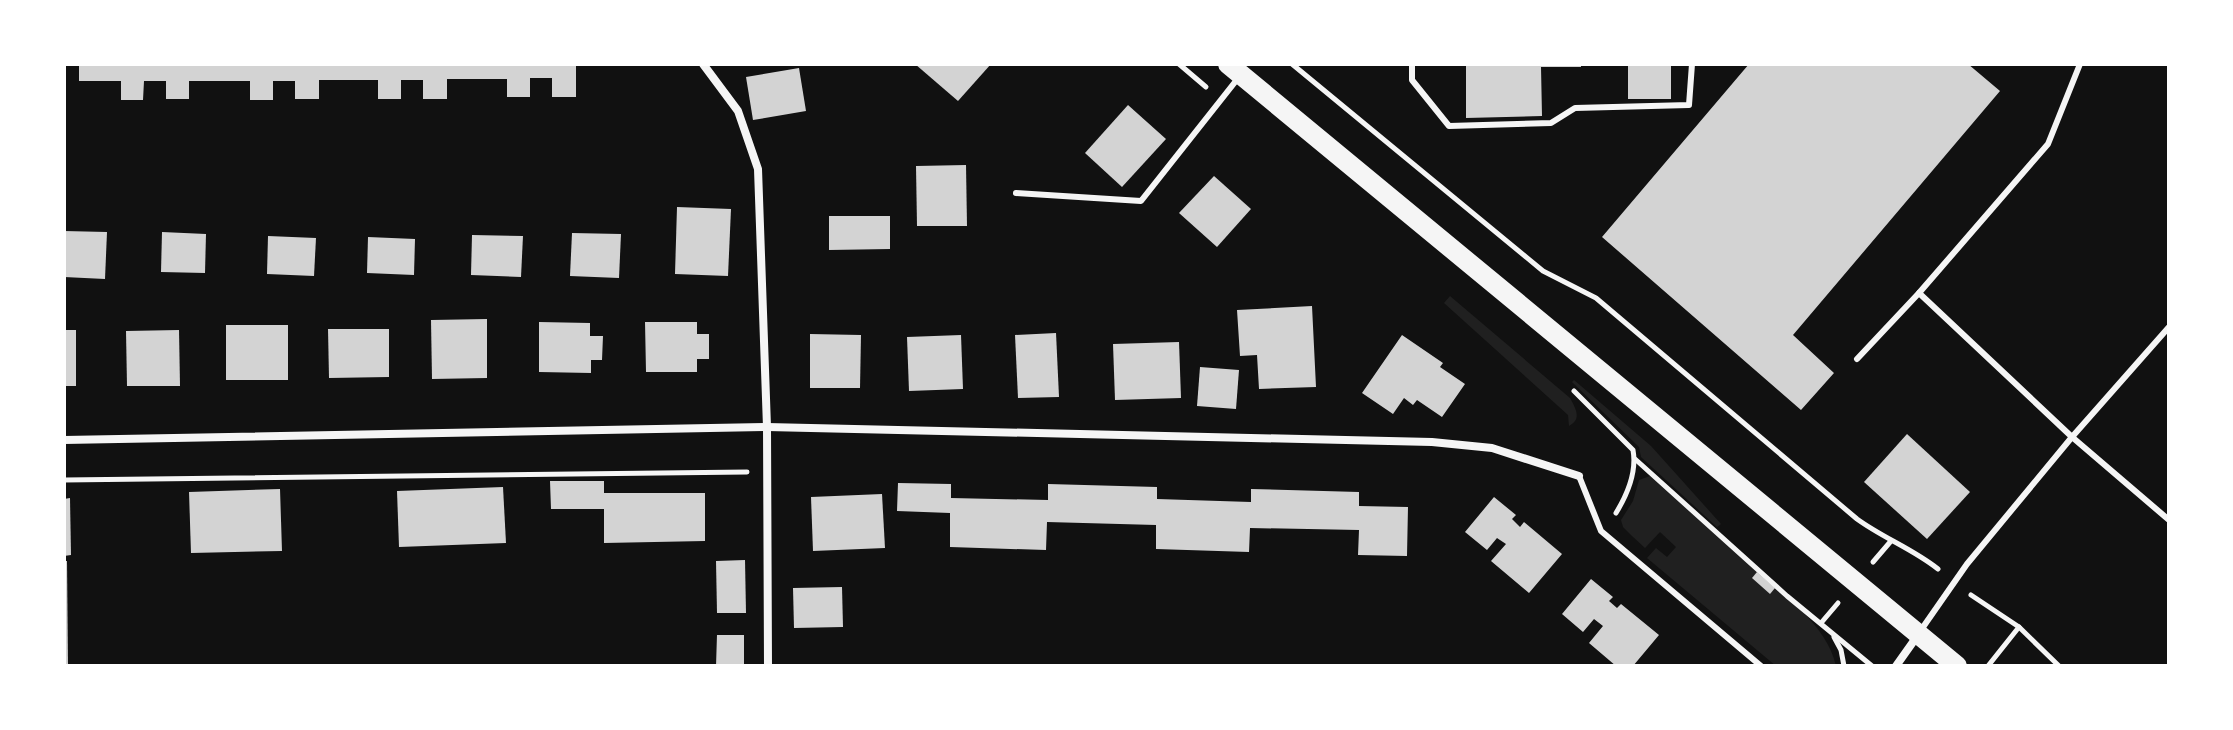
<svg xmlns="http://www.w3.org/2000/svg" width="2233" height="730" viewBox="0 0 2233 730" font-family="Manrope,sans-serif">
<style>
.green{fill:#202020}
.building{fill:#d3d3d3}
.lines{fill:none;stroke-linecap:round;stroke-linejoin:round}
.path{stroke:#f5f5f5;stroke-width:5}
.service{stroke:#f5f5f5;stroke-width:6}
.minor{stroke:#f5f5f5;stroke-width:8}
.primary{stroke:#f5f5f5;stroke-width:20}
</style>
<rect width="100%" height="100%" fill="#111"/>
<g class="green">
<path d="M1450,296L1570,398C1576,409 1582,419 1569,426L1568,415L1444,303Z"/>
<polygon points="1574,380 1651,446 1721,524 1717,527 1641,457 1639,447 1572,382"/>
<path d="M1650,476L1803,612C1818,628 1831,644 1836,666H1776L1647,558L1656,548L1667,557L1676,547L1660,532L1645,548L1632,536L1623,527L1621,520L1633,501L1639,480Z"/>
</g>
<g class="building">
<polygon points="79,64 576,64 576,97 552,97 552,78 530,78 530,97 507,97 507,79 447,79 447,99 423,99 423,80 401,80 401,99 378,99 378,80 319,80 319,99 295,99 295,81 273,81 273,100 250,100 250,81 189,81 189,99 166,99 166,81 144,81 143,100 121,100 121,81 79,81"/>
<polygon points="915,64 991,64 958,101"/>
<polygon points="1466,64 1581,64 1581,67 1541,67 1542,116 1466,118"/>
<rect x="1628" y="64" width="43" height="35"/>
<polygon points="1749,64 1968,64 2000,91 1793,335 1834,373 1801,410 1602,237"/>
<polygon points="799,68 806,111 753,120 746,77"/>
<polygon points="1128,105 1166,139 1122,187 1085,153"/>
<polygon points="966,165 967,226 917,226 916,166"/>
<polygon points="1214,176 1251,209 1217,247 1179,213"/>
<polygon points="677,207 731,209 728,276 675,274"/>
<polygon points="829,216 890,216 890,249 829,250"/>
<polygon points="64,231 107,232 105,279 64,277"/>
<polygon points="162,232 206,234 205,273 161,272"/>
<polygon points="572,233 621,234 619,278 570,276"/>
<polygon points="472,235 523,236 521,277 471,275"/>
<polygon points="268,236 316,238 314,276 267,274"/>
<polygon points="368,237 415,239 414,275 367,273"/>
<polygon points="1312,306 1316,387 1259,389 1257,355 1240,356 1237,310"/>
<polygon points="487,319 487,378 432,379 431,320"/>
<polygon points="539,322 590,323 590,336 603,336 602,360 591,360 591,373 539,372"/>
<polygon points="645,322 697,322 697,334 709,334 709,359 697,359 697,372 646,372"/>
<rect x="226" y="325" width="62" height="55"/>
<polygon points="328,329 389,329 389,377 329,378"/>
<rect x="64" y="330" width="12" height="56"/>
<polygon points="179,330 180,386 127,386 126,331"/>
<polygon points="1056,333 1059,397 1018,398 1015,335"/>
<polygon points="810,334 861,335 860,388 810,388"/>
<polygon points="961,335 963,389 909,391 907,337"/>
<polygon points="1402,335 1443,363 1440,367 1465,384 1442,417 1417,400 1413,405 1404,398 1393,414 1362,393"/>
<polygon points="1179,342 1181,398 1115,400 1113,344"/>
<polygon points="1200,367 1239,370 1236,409 1197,406"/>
<polygon points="1907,434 1970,492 1927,539 1864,482"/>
<polygon points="550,481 604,481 604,493 705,493 705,541 604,543 604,509 551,509"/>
<polygon points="898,483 951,484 951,498 1048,500 1048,484 1157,487 1157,499 1251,502 1251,489 1359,492 1359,506 1408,507 1407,556 1358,555 1359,530 1250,528 1249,552 1156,549 1156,525 1047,522 1046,550 950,547 950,513 897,511"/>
<polygon points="503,487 506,543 399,547 397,491"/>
<polygon points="280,489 282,551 191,553 189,492"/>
<polygon points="882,494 885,548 813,551 811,497"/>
<polygon points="1494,497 1516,515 1512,519 1520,527 1524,522 1562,554 1529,593 1491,561 1506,544 1497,538 1487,550 1465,532"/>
<polygon points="70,498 71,555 64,556 64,499"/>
<polygon points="745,560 746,613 717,613 716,561"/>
<polygon points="64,561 67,561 68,666 64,666"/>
<polygon points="1757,572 1775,588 1770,594 1752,578"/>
<polygon points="1591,579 1613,597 1609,601 1617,608 1621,604 1659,635 1633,666 1616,666 1589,643 1603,626 1594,619 1583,632 1562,614"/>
<polygon points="842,587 843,627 794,628 793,588"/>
<polygon points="717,635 744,635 744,666 716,666"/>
</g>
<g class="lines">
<g class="path">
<polyline points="1179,64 1206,87"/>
<path d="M1292,64L1543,271L1596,298L1857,519C1883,538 1913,549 1938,569"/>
<path d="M1574,391L1633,450C1637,472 1627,495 1616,513"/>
<polyline points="1635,459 1787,596 1872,666"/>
<polyline points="64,480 747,472"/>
<polyline points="1873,562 1891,541"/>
<polyline points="1971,595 2019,627 2059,666"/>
<polyline points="1821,623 1838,603"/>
<polyline points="1834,637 1841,650 1844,666"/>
<polyline points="1988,666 2019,627"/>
</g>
<g class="service">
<polyline points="1412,64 1412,80 1449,126 1551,123 1575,108 1689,105 1692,64"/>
<polyline points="1016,193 1141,201 1239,77"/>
<polyline points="1919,293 2072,437 2169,520"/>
<polyline points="1857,359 1919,293 2048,144 2080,64"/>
<polyline points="1579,476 1601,531 1761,666"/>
<polyline points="1921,630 1967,564 2072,437 2169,327"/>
</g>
<g class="minor">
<polyline points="703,64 738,111 758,169 767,427 768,666"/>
<polyline points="64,440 767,427 1432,442 1492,448 1579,476"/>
<polyline points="1896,666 1918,635"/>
</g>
<polyline class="primary" points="1228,64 1957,666"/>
</g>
<rect width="2233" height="730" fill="none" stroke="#ffffff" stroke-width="132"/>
</svg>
